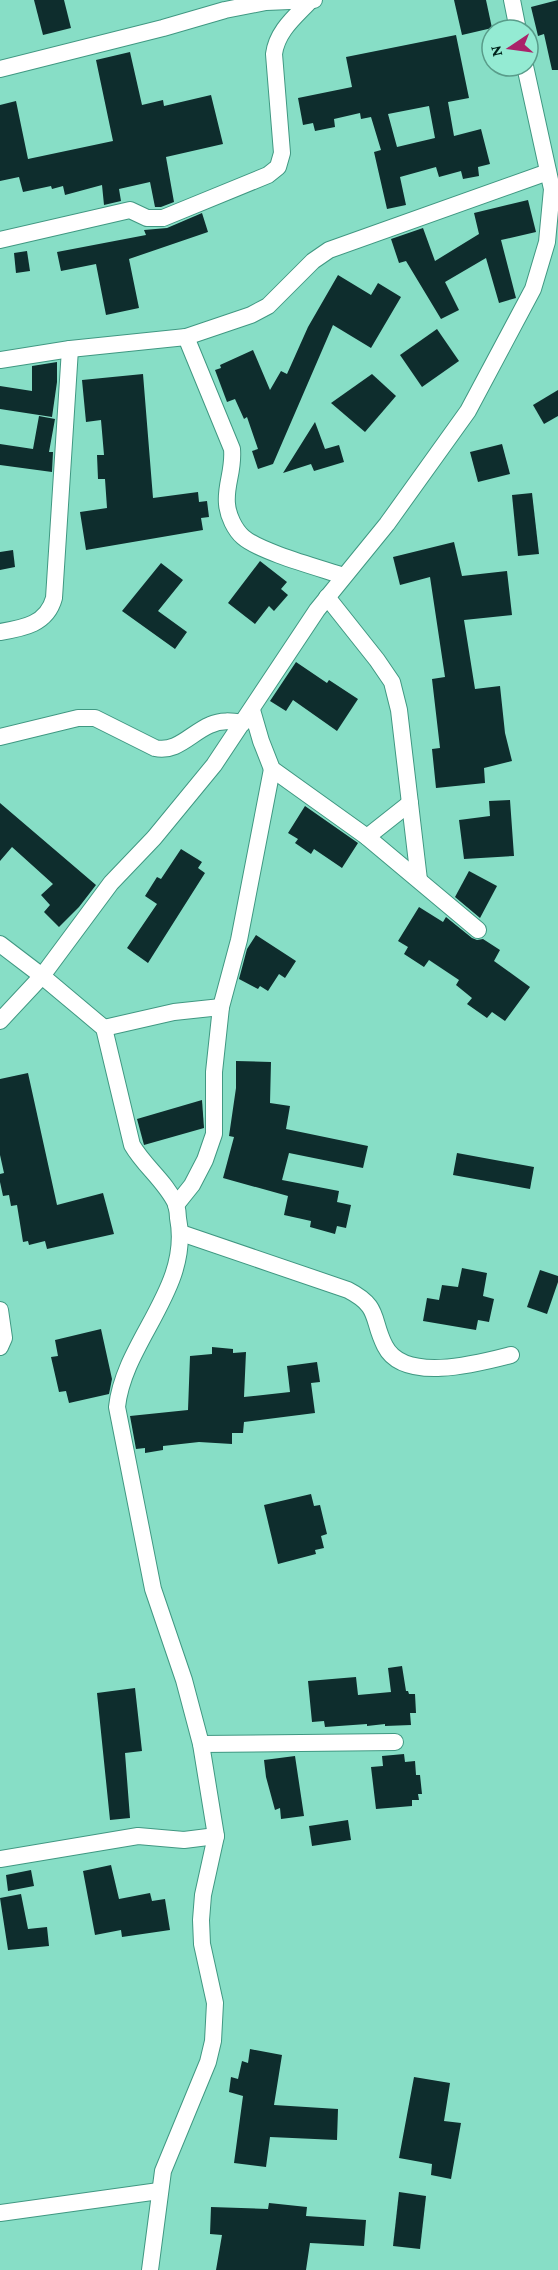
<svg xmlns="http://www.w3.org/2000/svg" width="558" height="2270" viewBox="0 0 558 2270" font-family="'Crimson Pro',serif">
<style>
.building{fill:#0e2d2d;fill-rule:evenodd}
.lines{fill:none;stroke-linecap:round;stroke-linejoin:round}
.minor-casing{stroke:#409882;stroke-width:18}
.minor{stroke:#fff;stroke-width:16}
</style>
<rect width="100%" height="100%" fill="#87dec6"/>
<g class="building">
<polygon points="34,0 64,0 71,28 43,35"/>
<polygon points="454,0 486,0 492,28 462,35"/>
<polygon points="558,0 558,70 552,70 544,34 538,36 531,7"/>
<path d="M456,35L469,98L448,102L454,136L481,129L490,164L478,167L479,176L463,179L461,171L439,177L436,167L400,177L406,205L387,209L374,152L381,150L371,117L361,119L360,113L334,119L335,127L315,131L313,123L303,125L298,98L352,87L346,57ZM429,106L435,138L397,147L388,114Z"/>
<polygon points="130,52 142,105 163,100 164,106 211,95 223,144 166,157 174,202 161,207 155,207 150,182 119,189 121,201 104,205 102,185 65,195 63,186 52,189 51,186 23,192 19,177 0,181 0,105 16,101 28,159 113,141 96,60"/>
<polygon points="528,200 536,232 501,240 516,298 499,303 486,258 445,282 459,310 441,319 406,261 399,263 391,239 423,228 435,261 479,234 474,213"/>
<polygon points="202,213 208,232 129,259 139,308 106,315 96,264 61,271 57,252 146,235 144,230 167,228"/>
<polygon points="27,251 30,271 16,273 14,253"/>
<polygon points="338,275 371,295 378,283 401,297 371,348 333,325 273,464 258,469 252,451 258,449 247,417 244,419 235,399 227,402 215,370 221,368 220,365 253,350 270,390 281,371 287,374 308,327"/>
<polygon points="437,329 459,361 422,387 400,355"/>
<polygon points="57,362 57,382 52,417 0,409 0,386 32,391 32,366"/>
<polygon points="143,374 153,498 198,492 199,502 207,501 209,517 201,518 203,530 86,550 80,512 107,508 105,479 98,479 97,455 104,455 101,420 86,422 82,380"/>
<polygon points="372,374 396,396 365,432 331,403"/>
<polygon points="558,390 558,416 544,424 533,405"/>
<polygon points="39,416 55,419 49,452 53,452 52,472 0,465 0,444 33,449"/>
<polygon points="315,422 325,449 339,445 344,462 314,471 311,464 283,473"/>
<polygon points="502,444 510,474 478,482 470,452"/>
<polygon points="532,493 539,554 518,556 512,495"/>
<polygon points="454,542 462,576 507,571 512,615 464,620 475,689 500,686 505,733 512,761 484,768 485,783 436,788 432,749 440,748 432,679 445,677 430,577 400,585 393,557"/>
<polygon points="13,550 15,567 0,570 0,552"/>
<polygon points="260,561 287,582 281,589 288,595 274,611 269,606 255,624 228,603"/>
<polygon points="161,563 183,580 158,611 187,632 175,649 122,611"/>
<polygon points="296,662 327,683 329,680 358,699 337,731 293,700 286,711 270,701"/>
<polygon points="510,800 514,856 464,859 459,820 490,816 489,801"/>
<polygon points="0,803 96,885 79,907 59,927 44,912 50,905 41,895 53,884 12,847 0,861"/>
<polygon points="305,806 358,843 342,868 314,849 311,854 295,843 298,839 288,833"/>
<polygon points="181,849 202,862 198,868 205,873 148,963 127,948 157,904 145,896 157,877 161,879"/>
<polygon points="469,871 497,886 480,918 455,897"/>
<polygon points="419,907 443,922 446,917 472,938 477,940 483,939 500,950 494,961 530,987 505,1021 492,1012 487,1018 467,1004 472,998 456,985 459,980 429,960 424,967 404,954 408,947 398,941"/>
<polygon points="256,935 296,961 285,978 279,974 268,991 260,986 258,989 239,979 247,949"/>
<polygon points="236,1061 271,1062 270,1103 290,1106 286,1129 368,1146 363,1168 289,1153 282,1180 339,1191 337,1202 351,1205 346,1228 337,1226 335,1234 310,1227 311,1221 284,1215 288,1196 223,1178 234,1137 229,1136 236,1088"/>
<polygon points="28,1073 57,1205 103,1193 114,1234 47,1249 45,1241 29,1245 28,1241 23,1242 17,1205 11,1206 9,1195 3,1196 0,1182 0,1174 4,1173 0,1155 0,1079"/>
<polygon points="202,1100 204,1128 144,1145 137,1119"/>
<polygon points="457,1153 534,1167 530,1189 453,1175"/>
<polygon points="462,1268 487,1273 483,1296 494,1299 489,1322 478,1320 476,1330 423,1321 427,1298 439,1300 442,1285 458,1287"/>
<polygon points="540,1270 558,1276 558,1282 547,1314 527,1307"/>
<polygon points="101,1329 112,1379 109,1394 69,1403 66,1391 59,1392 51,1357 58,1356 55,1340"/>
<polygon points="212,1347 233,1349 233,1353 246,1352 244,1397 290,1392 287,1366 317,1362 320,1382 311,1383 315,1413 244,1422 243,1433 232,1433 232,1444 199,1442 163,1446 163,1450 145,1453 145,1448 136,1449 130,1416 188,1410 190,1356 212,1354"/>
<polygon points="311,1494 314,1506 320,1505 327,1534 321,1536 324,1548 315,1550 316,1554 278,1564 264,1505"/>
<polygon points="402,1666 406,1691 408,1691 409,1694 415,1694 416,1713 410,1713 411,1725 385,1726 385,1724 367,1726 367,1724 325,1727 324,1721 312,1722 308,1681 356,1677 358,1695 391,1692 388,1668"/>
<polygon points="135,1688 142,1751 125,1753 130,1818 110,1820 97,1693"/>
<polygon points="404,1754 405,1762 415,1761 416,1775 420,1775 422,1794 418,1794 419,1800 412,1800 412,1806 376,1809 371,1767 383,1766 382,1756"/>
<polygon points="295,1756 304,1816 281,1819 280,1808 275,1810 266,1777 264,1760"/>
<polygon points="348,1820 351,1840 312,1846 309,1826"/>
<polygon points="111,1865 119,1899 150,1893 152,1901 165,1899 170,1930 122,1937 121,1930 95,1935 83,1871"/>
<polygon points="31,1870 34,1886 8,1891 6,1875"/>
<polygon points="21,1894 28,1929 47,1927 49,1946 8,1950 0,1898"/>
<polygon points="250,2049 282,2055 274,2105 338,2109 337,2140 270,2137 266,2167 234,2163 243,2096 229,2092 231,2077 238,2079 242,2061 248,2063"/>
<polygon points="414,2077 450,2083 444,2121 461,2123 451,2179 431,2175 432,2164 399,2158"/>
<polygon points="399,2192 426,2196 420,2249 393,2246"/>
<polygon points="269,2203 307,2207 306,2216 366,2220 364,2246 310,2243 306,2270 216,2270 222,2235 210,2234 211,2207 268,2209"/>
</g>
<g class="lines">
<g class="minor-casing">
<g id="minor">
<polyline points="512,0 518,30"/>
<polyline points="0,69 163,28 225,10 266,2 314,0"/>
<path d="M0,240L130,210L147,218H163L268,175L278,167L282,153L274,54C277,31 295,17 310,1"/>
<path d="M186,337L232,449C234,471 225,485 227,504C228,516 235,530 243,537C260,552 320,568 344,576"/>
<polyline points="0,360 70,349 186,337 251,315 268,306 313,261 329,250 548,172"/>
<polyline points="327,597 377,660 392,682 399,710 419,880"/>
<path d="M0,632C24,628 47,624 54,598L70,349"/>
<polyline points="252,710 261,741 272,769 367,837 478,930"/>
<path d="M0,737L78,718H95L155,748C177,753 191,733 210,725C221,720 231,721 243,723"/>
<polyline points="367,837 410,803"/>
<path d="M0,944L42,976L104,1028L132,1145C144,1166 166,1182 176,1204C177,1208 178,1214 178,1218C192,1288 124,1341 117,1407L153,1589L184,1680L201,1744L216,1836L203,1895L201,1920L202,1944L215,2003L213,2041L208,2062L163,2171L150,2270"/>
<polyline points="0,1021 42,976 111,883 154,838 214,765 317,610 387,524 468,411 533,289 547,242 552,189 525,66"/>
<polyline points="104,1028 174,1012 221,1007"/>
<polyline points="176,1205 192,1185 205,1160 214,1134 214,1072 221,1007 239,940 272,769"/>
<path d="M181,1233L348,1290C381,1307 371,1319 385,1346C404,1384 480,1363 511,1355"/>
<polyline points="0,1310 4,1338 0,1347"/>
<polyline points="201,1744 395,1742"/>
<polyline points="0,1859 138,1836 184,1840 216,1836"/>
<polyline points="0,2213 159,2191"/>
</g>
</g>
<use href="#minor" class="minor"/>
</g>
<g transform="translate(510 48) rotate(257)"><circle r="28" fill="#94ebd3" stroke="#599c8a" stroke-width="1.5"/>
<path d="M0-4.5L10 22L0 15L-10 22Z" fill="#aa236a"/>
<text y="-9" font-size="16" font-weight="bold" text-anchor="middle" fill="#00251c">N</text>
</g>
</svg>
